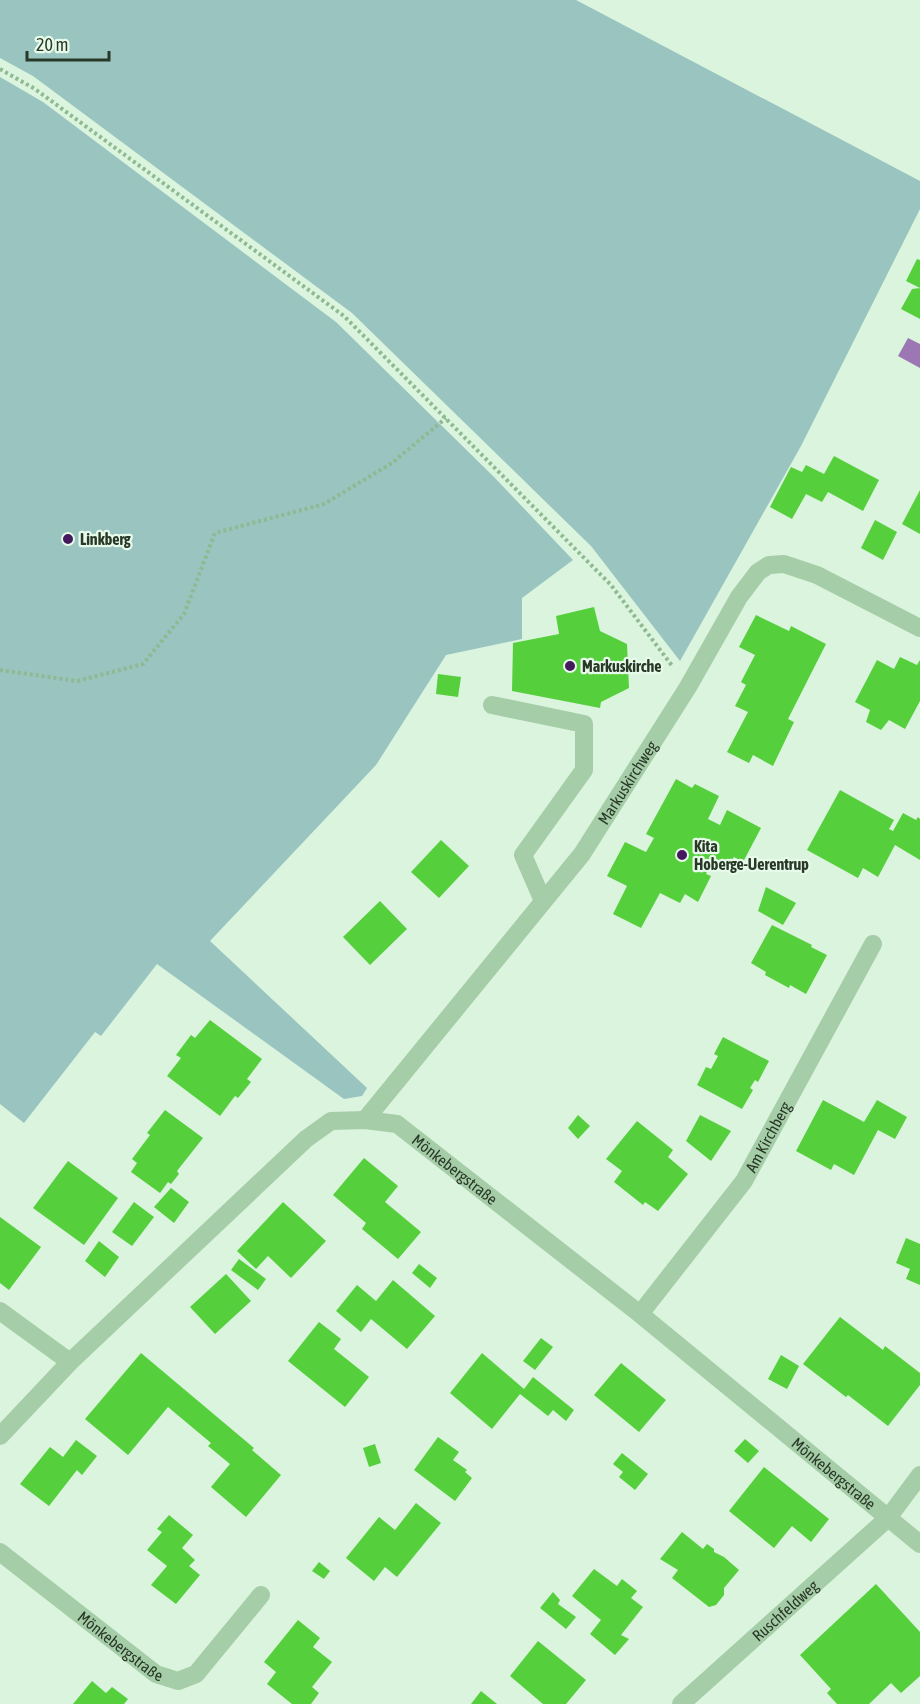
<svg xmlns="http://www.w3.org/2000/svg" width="920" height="1704" viewBox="0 0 920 1704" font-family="'Asap Condensed',sans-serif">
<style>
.green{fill:#99c4c0}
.water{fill:#9d77b3}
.building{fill:#56cf3d}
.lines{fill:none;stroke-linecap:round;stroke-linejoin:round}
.path{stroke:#8fb990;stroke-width:4;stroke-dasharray:3 3;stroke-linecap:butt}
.minor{stroke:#a5cda7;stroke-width:18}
.poi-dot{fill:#45195d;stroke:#e7fbea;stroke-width:2}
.labels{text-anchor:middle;stroke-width:4.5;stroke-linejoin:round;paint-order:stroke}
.poi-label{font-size:16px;font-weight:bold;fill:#293827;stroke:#e7fbea;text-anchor:start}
.street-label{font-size:16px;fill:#293827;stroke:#e7fbea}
</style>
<rect width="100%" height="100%" fill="#daf4dd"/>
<g class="green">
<polygon points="0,0 576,0 920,181 920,209 801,446 680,661 591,546 352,313 33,76 0,58"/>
<polygon points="0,77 43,102 336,322 494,477 573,560 522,598 522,639 446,655 376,765 210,941 367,1088 362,1096 344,1099 157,964 101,1036 95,1032 24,1123 0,1104"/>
</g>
<polygon class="water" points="908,338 920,344 920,368 898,356"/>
<g class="building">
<polygon points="917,259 920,260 920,319 901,309 912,289 920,288 906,281"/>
<polygon points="834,456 879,480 863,511 828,492 822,502 806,494 792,519 770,507 791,467 802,472 806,465 824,474"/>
<polygon points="920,490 920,534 902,524"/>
<polygon points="875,520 897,532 883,560 861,548"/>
<polygon points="594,607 600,631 627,644 629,688 601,702 600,708 512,691 513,643 559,634 556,616"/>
<polygon points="756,615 789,631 791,626 826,644 788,719 794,722 773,766 753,755 749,763 727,752 748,712 735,706 746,685 741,682 755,655 739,647"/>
<polygon points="900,657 917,665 920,660 920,701 905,729 889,720 881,730 866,722 870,710 855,702 877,660 894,669"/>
<polygon points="438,674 461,677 458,697 436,694"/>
<polygon points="676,779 692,788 695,784 719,796 708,819 720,825 727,810 761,828 743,862 734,857 727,870 712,862 706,874 711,876 698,902 685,894 680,903 660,893 641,928 613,914 627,886 607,876 625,842 646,852 654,838 646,834"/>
<polygon points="840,790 894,820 889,829 893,831 903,813 916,820 918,817 920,819 920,860 895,845 878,877 863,868 858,878 807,850"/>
<polygon points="441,840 469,866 439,898 411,872"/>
<polygon points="766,887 796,903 783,925 758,911"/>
<polygon points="380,901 407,929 370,965 343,937"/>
<polygon points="772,925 812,945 811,947 827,955 806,994 790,985 789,988 765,975 766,972 751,963"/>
<polygon points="210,1020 262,1059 247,1079 251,1082 238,1098 235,1096 220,1116 167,1076 181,1058 176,1055 191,1035 195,1038"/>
<polygon points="723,1037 769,1061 758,1082 755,1080 750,1088 753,1090 742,1109 697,1085 706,1067 711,1069 718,1056 714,1054"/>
<polygon points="823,1100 864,1122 877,1100 907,1117 895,1139 878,1130 854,1175 834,1164 831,1170 796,1151"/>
<polygon points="165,1110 203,1138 177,1171 179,1174 171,1184 168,1182 160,1193 131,1172 137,1163 132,1159 150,1135 147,1133"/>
<polygon points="578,1115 590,1126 578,1139 568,1128"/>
<polygon points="700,1115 731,1131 711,1161 686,1141"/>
<polygon points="637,1121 673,1150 668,1157 688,1174 658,1211 645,1202 643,1205 614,1182 622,1171 606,1159"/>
<polygon points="364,1158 398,1186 385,1202 421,1232 398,1259 362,1229 366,1223 333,1195"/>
<polygon points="68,1161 118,1198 84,1245 33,1208"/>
<polygon points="171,1188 189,1202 174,1223 154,1207"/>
<polygon points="134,1202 154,1217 132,1246 112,1232"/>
<polygon points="283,1202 326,1241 291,1278 268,1256 256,1269 237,1251"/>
<polygon points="0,1217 41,1247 9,1290 0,1283"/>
<polygon points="906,1238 920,1244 920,1285 906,1279 910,1269 896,1263"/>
<polygon points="99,1241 119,1257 105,1277 85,1261"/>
<polygon points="239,1259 266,1279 258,1290 231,1270"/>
<polygon points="419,1264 437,1278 430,1288 412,1273"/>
<polygon points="226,1274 251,1301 215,1334 190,1307"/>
<polygon points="393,1280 435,1316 407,1349 371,1319 361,1332 336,1311 357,1285 376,1301"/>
<polygon points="840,1317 883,1350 885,1346 920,1373 920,1385 888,1426 848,1395 846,1397 803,1364"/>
<polygon points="319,1322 341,1339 334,1349 369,1377 345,1407 288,1361"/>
<polygon points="541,1338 553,1347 535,1370 523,1361"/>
<polygon points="141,1353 254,1448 252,1450 281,1475 246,1517 211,1487 230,1464 208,1446 211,1443 168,1407 128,1455 85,1419"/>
<polygon points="482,1353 524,1389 533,1377 574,1410 566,1421 553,1410 548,1416 520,1394 492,1429 450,1393"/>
<polygon points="781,1355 799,1366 787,1389 768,1379"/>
<polygon points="621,1363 666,1400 639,1432 594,1395"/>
<polygon points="438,1437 459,1452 453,1460 467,1470 465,1472 472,1478 455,1501 414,1470"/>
<polygon points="745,1439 759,1451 748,1463 734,1451"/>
<polygon points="76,1440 97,1456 82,1475 77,1470 49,1506 20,1484 50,1447 63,1457"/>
<polygon points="375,1444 381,1463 369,1467 363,1448"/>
<polygon points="622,1453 648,1474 635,1490 619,1477 623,1472 613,1464"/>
<polygon points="764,1467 829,1519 811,1542 792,1526 774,1548 729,1511"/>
<polygon points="416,1503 441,1523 397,1577 385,1567 374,1581 346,1558 379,1517 395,1530"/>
<polygon points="169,1515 193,1535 182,1548 195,1560 189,1566 200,1575 176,1604 151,1585 167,1566 147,1550 162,1532 157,1529"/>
<polygon points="682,1532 703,1549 707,1544 714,1549 714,1552 724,1557 739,1570 724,1588 724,1595 716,1605 709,1607 672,1578 678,1570 660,1559"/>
<polygon points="319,1562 330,1571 324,1579 312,1571"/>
<polygon points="594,1569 617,1586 622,1579 637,1591 631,1598 643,1607 621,1635 629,1639 615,1655 590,1634 601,1620 572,1596"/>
<polygon points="876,1584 920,1632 920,1676 901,1693 891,1683 869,1704 837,1704 827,1693 831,1689 800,1655"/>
<polygon points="553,1592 560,1600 558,1604 576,1617 566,1629 540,1608"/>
<polygon points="298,1620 320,1638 313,1647 332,1662 312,1687 319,1693 311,1704 292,1704 267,1684 276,1672 264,1662"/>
<polygon points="538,1641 586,1680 566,1704 543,1704 510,1676"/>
<polygon points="92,1681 106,1693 112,1687 128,1699 124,1704 73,1704"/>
<polygon points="481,1691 497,1704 471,1704"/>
</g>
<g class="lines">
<g class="path">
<polyline points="0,69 35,89 344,316 611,585 673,667"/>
<polyline points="0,670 77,681 143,664 184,614 215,533 324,504 392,463 446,418"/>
</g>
<g class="minor">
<polyline points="492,705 584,724 584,770 523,855 543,901"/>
<path id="s1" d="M365,1120L582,854L688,687L739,597L758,572L769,565L784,564L817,575L920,628"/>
<polyline points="0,1311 70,1362"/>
<path id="s2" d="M640,1314L744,1181L873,944"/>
<path id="s3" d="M0,1436L70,1362L306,1139L331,1121L365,1120L397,1124L640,1314L920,1544"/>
<path id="s4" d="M0,1552L156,1674L178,1681L196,1674L261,1595"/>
<path id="s5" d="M681,1704L888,1518L920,1475"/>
</g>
</g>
<g class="poi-dot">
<circle cx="68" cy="539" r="6"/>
<circle cx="570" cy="666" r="6"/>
<circle cx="682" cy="855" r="6"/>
</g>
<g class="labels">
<g class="poi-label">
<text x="80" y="545">Linkberg</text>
<text x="582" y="672">Markuskirche</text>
<text x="694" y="852">Kita<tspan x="694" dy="18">Hoberge-Uerentrup</tspan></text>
</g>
<g class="street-label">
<text dy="6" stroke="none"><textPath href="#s1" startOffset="428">Markuskirchweg</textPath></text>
<text dy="6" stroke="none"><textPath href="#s2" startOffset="219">Am Kirchberg</textPath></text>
<text dy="6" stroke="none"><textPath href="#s3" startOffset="597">Mönkebergstraße</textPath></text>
<text dy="6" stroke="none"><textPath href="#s3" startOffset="1083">Mönkebergstraße</textPath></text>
<text dy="6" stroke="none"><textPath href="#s5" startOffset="140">Ruschfeldweg</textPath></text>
<text dy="6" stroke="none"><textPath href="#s4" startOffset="153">Mönkebergstraße</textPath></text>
</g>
</g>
<path d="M27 51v9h82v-9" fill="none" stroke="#293827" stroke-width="3"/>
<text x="36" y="51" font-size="18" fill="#293827" stroke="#e7fbea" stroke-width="4.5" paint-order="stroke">20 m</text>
</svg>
